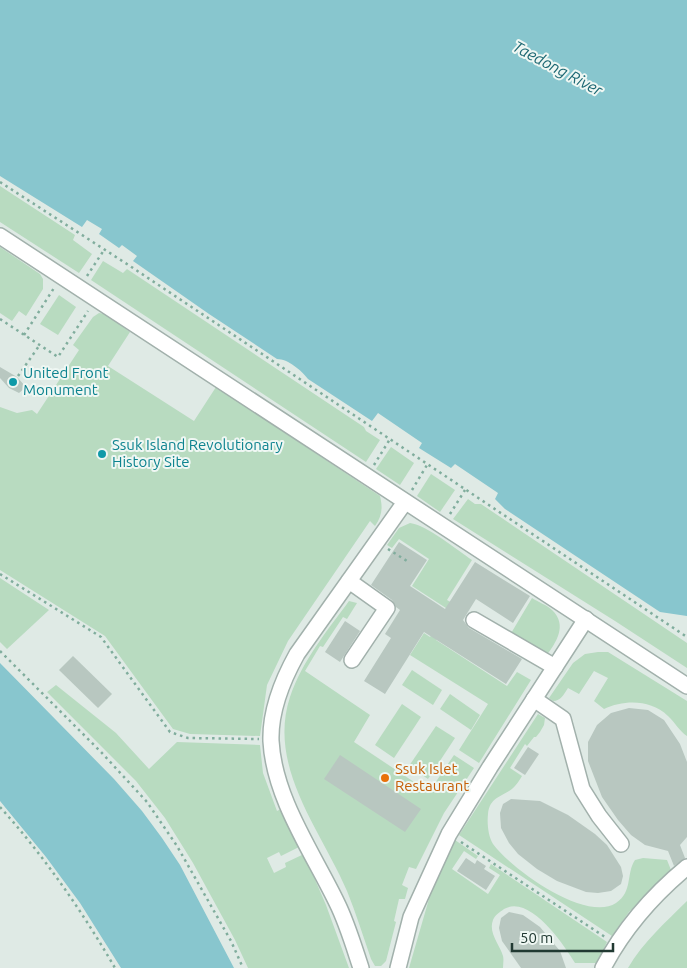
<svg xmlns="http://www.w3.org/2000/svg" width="687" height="968" viewBox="0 0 687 968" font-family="Ubuntu,sans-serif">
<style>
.green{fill:#b8dbc0}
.water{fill:#88c6ce}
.building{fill:#b8c7c0}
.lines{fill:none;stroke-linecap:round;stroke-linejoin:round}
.minor-casing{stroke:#a2b1ac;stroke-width:18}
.path{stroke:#80ad9d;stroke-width:2.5;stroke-dasharray:2.5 4;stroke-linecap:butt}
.minor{stroke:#fff;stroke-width:15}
.culture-dot{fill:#0f9aa8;stroke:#eff7f3;stroke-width:2}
.food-dot{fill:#e8710a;stroke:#eff7f3;stroke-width:2}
.labels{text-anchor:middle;stroke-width:4;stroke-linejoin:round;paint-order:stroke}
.culture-label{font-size:15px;fill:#0d838f;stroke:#eff7f3;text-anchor:start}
.food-label{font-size:15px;fill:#c56008;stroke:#eff7f3;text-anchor:start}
.water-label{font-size:16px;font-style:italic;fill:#1d6873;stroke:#eff7f3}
</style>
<rect width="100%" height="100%" fill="#dfeae5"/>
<g class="green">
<polygon points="0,186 75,235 73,240 92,254 79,273 0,222"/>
<polygon points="0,247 40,274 43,279 43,289 26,316 19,311 12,321 0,313"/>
<polygon points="103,261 123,273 127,269 364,427 366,431 380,440 366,462 91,280"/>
<polygon points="59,295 76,307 58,335 40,324"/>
<path d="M99,313L105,314L130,332L108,366L194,421L216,387L380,496C383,508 382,516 375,526L370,521L288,641L267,685L260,736L190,734L173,729L105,636L0,570V407L17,413L32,410L37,414L79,350L73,345L93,317Z"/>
<polygon points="391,447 414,463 400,485 376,469"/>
<polygon points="431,474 455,490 440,512 417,496"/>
<polygon points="468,499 475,504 481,504 687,643 687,668 615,621 453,519"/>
<path d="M410,523C427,525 457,550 472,560L447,600L457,606L436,640L507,686L517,672L531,680L479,763L459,750L488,704L410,655L424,633L430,637L449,610L412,586L429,559L399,539L392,548L387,545L399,528Z"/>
<polygon points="0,578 49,610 7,649 0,642"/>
<path d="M532,598C538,602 547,605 552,610C568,625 556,643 546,656L510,635Z"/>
<path d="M349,601L357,603L347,619L343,617L323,647L320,646L305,671L370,715L354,742L429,792L454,755L474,768L444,813L416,869L409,867L402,885L408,888L405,899H399L394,921L396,922L386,961L381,966H375L371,959C363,936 356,913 347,891C321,830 267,767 290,697C302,661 327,631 349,601Z"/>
<path d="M598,652H608L687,701V736C679,731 675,722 668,716C650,699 624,700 604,709L594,701L608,678L594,671L579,694L568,688C564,694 561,701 553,701L549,698L573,663L585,654Z"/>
<polygon points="412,670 442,690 433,705 402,685"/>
<polygon points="56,685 116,733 149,769 177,742 260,745 263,773 277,811 281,809 301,846 281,856 279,852 267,858 274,873 286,867 285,863 304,854 326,905 349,968 248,968 235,940 193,863 165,818 136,781 47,692"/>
<polygon points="450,694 480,715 471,730 440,709"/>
<polygon points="402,704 421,717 394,758 375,745"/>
<path d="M538,714L545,718L544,725L540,732L536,737H534L527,746L525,744L510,768L522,776C520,779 518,783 515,786C505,797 490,795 488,814C487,823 488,836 493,844C511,869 586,923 616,903C633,892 626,873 635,860L643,858L667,860L671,870L629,912L612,936L459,835Z"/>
<polygon points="436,726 455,738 428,779 409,766"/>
<path d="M455,840L478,856L476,859L464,851L452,869L488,894L500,875L489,868L491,864L607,942L597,963H575C564,945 530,894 504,909C500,912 495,915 493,920C488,933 500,945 503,956C504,960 503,964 503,968H409L433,885Z"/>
<path d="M687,901V968H628C643,942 666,922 687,901Z"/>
</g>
<g class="water">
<path d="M0,0H687V616L660,612L505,509L495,499L498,493L455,464L451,468L419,448L422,443L378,413L372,421L308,379C301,370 288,359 277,359L209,314L133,261L137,256L122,245L119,248L99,234L102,229L87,220L82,227L0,176Z"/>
<polygon points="0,663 114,779 142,811 162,838 180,865 234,968 121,968 80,903 46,857 0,801"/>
</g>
<g class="building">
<polygon points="0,367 17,377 26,387 19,393 9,388 0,378"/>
<polygon points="399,542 427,560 410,586 445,609 475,562 530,596 513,623 476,599 463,620 469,628 522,659 506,684 424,632 385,694 364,681 391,638 385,634 400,610 396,607 392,600 371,585"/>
<polygon points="345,621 360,631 340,662 325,652"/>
<polygon points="73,656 112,694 98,708 59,670"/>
<polygon points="629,708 648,710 664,720 680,744 687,762 687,837 680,845 685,858 674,866 668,851 645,845 631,835 618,820 602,797 588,761 588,742 597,725 611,713"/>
<polygon points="528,747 539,754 525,775 514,768"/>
<polygon points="340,755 421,809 405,832 324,779"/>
<polygon points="511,799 540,801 568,815 595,834 607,845 621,867 623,876 621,884 611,891 598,893 586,892 557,881 537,869 518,854 509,843 501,828 500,813 503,804"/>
<polygon points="466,858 475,864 477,860 486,866 484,869 495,876 486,890 457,871"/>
<polygon points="509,912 523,915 540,927 560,951 566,968 521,968 502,941 499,928 501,918"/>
</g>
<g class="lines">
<g class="minor-casing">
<g id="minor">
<polyline points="0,236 687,686"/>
<polyline points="349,581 387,608 352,660"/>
<polyline points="474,620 555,667"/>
<polyline points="534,699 563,719 582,789 599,816 621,844"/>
<path d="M361,968C354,947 347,923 337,903C313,853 274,798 271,741C270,711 282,681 297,654L405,502"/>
<polyline points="398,968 411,917 449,834 490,767 586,619"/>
<path d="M603,968C624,928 652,896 687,867"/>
</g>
</g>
<g class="path">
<polyline points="0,182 130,266 687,637"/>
<polyline points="87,276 104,250"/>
<polyline points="0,319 58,357 88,311"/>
<polyline points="24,335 54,288"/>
<polyline points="18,376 39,346"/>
<polyline points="374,465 390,439"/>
<polyline points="412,490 427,465"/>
<polyline points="450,514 465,490"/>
<polyline points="388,549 407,561"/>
<polyline points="0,574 101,637 170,732 188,738 259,739"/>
<polyline points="0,651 101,752 147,802 177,846 231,941 243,968"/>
<path d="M0,807C44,856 82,911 115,968"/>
<polyline points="461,842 605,937"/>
</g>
<use href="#minor" class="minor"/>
</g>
<g class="culture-dot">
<circle cx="13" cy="382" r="5"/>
<circle cx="102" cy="454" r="5"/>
</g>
<circle class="food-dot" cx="385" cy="778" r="5"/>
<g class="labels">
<g class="culture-label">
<text x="23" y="378">United Front<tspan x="23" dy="17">Monument</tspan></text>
<text x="112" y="450">Ssuk Island Revolutionary<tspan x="112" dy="17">History Site</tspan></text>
</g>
<g class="food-label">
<text x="395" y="774">Ssuk Islet<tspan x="395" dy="17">Restaurant</tspan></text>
</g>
<g class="water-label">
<text transform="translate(558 68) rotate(28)" y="6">Taedong River</text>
</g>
</g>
<path d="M512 943v8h101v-8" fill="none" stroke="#213932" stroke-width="2.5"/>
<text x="520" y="943" font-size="15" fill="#213932" stroke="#eff7f3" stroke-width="4" paint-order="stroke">50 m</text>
</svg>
